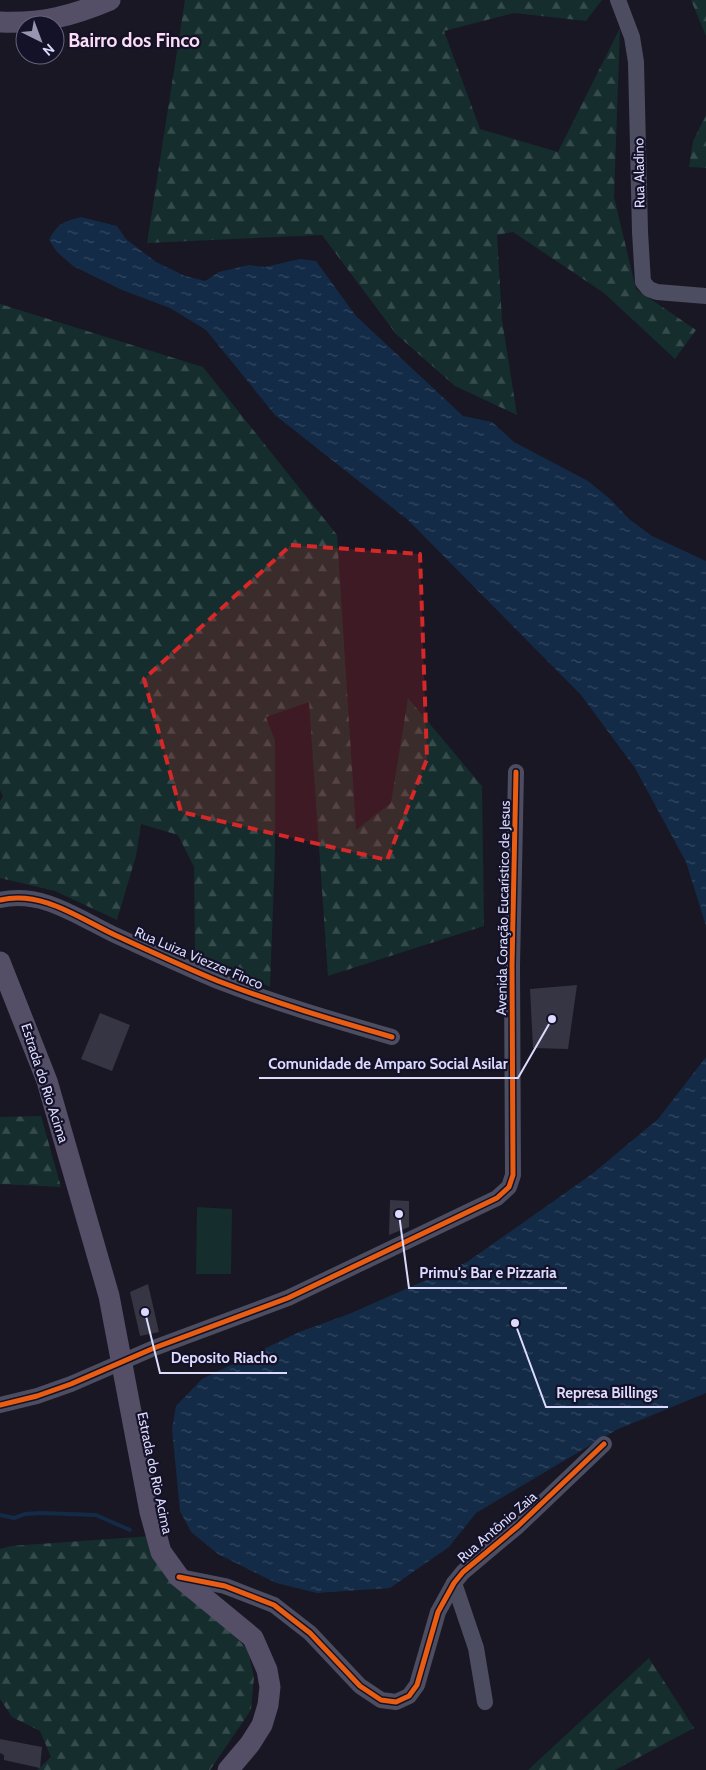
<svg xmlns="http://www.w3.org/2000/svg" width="706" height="1770" viewBox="0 0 706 1770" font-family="Cabin,sans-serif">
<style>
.forest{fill:url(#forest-firs)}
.pitch{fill:#152d2d}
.water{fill:url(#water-ripples)}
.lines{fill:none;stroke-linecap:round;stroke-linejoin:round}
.stream{stroke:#132b47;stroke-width:4}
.building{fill:#363544}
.minor{stroke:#4d4d62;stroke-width:16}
.major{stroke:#544e67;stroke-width:21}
.cycleway-casing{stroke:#141228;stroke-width:8}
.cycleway{stroke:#e95d12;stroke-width:5}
.marked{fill:#d62828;fill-opacity:0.2;stroke:#d62828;stroke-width:4;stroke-dasharray:10 6;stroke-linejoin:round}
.labels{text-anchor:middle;stroke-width:4.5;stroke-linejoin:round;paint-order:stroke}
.street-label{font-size:14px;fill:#dcdbfd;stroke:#141228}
.district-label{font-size:19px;font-weight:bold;fill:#fdddf4;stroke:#141228}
.leader{fill:none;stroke:#dcdbfd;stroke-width:2}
.callout-dot{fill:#dcdbfd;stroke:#141228;stroke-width:2}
.callout-label{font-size:15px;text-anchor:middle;font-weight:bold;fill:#dcdbfd;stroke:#141228;stroke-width:4.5;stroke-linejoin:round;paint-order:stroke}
</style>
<defs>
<pattern id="forest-firs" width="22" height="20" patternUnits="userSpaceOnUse" patternTransform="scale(1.25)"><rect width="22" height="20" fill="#152d2d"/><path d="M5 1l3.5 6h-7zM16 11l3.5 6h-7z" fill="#364b4c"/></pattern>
<pattern id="water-ripples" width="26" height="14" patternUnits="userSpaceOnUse" patternTransform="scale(1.25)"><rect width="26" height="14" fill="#132b47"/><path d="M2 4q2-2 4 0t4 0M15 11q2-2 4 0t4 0" fill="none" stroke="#354962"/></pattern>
</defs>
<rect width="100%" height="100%" fill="#181723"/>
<g class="forest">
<polygon points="185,0 602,0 586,21 514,13 444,31 480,129 558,152 620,28 614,197 636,289 696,330 675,359 604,293 513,232 497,235 502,320 517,415 455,386 396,334 322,235 147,243"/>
<polygon points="691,0 706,0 706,36"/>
<polygon points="706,115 706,168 689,167 693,141"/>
<polygon points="0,304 203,367 337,535 356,830 391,803 408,698 482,786 484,926 328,976 309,702 266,717 275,741 275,854 270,987 195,954 194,867 178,835 141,824 136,856 117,920 55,891 0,878 0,801 3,796 0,790"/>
<polygon points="41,1116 61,1187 0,1184 0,1117"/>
<polygon points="151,1536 248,1651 254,1677 251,1710 210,1770 37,1770 51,1757 40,1731 12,1717 0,1699 0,1549 11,1546"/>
<polygon points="649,1658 694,1728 615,1770 528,1770"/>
</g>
<polygon class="pitch" points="197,1207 232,1209 231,1274 196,1274"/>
<g class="water">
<path d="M81,217L117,226L126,239L156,262L185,276L205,281L219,272L249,265L265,267L300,259L316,261L356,316L463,416L492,422L514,442L588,481L609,498L629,519L652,536L706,561V926L686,862L635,768L581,695L408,520L275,415L206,330L170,308L122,290L73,266L57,252L49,240C57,224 64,221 81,217Z"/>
<polygon points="706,1057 706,1393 616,1430 476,1513 449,1547 390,1588 317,1593 276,1583 218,1554 191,1532 180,1511 172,1429 176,1406 202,1379 299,1332 349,1314 467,1262 592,1174 658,1119"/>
</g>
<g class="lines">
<polyline class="stream" points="0,1515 14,1518 25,1514 41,1513 96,1515 130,1530"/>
</g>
<g class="building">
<polygon points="577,985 568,1049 533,1048 530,989"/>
<polygon points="100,1013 130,1025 112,1071 81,1059"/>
<polygon points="390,1200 409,1201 409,1227 389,1235"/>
<polygon points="148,1284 159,1332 140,1336 130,1292"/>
<polygon points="0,1739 42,1747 40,1768 4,1760 4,1755 0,1753"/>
</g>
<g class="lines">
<g class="minor">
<polyline points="618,0 632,37 636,62 640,232 643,282 649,289 657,292 706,296"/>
<path d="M0,900C43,890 80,919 117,936C150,951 184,967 218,981C275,1003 333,1020 392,1037"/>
<polyline points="0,1405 37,1396 71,1384 154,1348 288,1298 497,1198 509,1187 513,1175 512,965 516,772"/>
<polyline points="180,1577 225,1586 274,1605 310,1633 360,1686 381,1700 396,1702 409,1696 417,1685 438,1612 454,1583 463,1572 518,1526 604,1444"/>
<polyline points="454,1583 476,1648 485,1702"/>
</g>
<g class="major">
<path d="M0,22C41,24 72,16 110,0"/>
<polyline points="0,962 47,1081 109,1296 150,1512 161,1552 179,1577 253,1638 267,1670 270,1687 268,1705 262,1725 250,1744 228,1770"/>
</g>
<g class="cycleway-casing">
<g id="cycleway">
<path d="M0,900C43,890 80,919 117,936C150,951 184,967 218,981C275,1003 333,1020 392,1037"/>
<polyline points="0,1405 37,1396 71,1384 154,1348 288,1298 497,1198 509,1187 513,1175 512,965 516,772"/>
<polyline points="179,1577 225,1586 274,1605 310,1633 360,1686 381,1700 396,1702 409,1696 417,1685 438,1612 454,1583 463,1572 518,1526 604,1444"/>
</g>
</g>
<use href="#cycleway" class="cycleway"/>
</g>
<path class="marked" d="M291,545L420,554L427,759L387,860L181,812L144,679Z"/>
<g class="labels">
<g class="street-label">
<text transform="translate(639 173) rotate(-91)" y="5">Rua Aladino</text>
<text transform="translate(503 908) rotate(-89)" y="5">Avenida Coração Eucarístico de Jesus</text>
<text transform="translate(199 958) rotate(23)" y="5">Rua Luiza Viezzer Finco</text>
<text transform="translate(45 1083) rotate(72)" y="5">Estrada do Rio Acima</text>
<text transform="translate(155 1473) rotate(78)" y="5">Estrada do Rio Acima</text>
<text transform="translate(497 1527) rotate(-41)" y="5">Rua Antônio Zaia</text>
</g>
<g class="district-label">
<text x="134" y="47">Bairro dos Finco</text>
</g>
</g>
<path class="leader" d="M552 1019L518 1078H259M399 1214L409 1288H567M145 1312L160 1373H287M515 1323L546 1407H668"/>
<g class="callout-dot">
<circle cx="552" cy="1019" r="5"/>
<circle cx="399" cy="1214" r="5"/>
<circle cx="145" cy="1312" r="5"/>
<circle cx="515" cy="1323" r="5"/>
</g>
<g class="callout-label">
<text x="388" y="1069">Comunidade de Amparo Social Asilar</text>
<text x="488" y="1278">Primu's Bar e Pizzaria</text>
<text x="224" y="1363">Deposito Riacho</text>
<text x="607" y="1398">Represa Billings</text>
</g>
<g transform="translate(40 40) rotate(138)"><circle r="24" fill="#141228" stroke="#64627d"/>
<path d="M0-4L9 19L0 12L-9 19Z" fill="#9796b1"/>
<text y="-8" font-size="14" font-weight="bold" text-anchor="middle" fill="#dcdbfd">N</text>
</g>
</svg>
